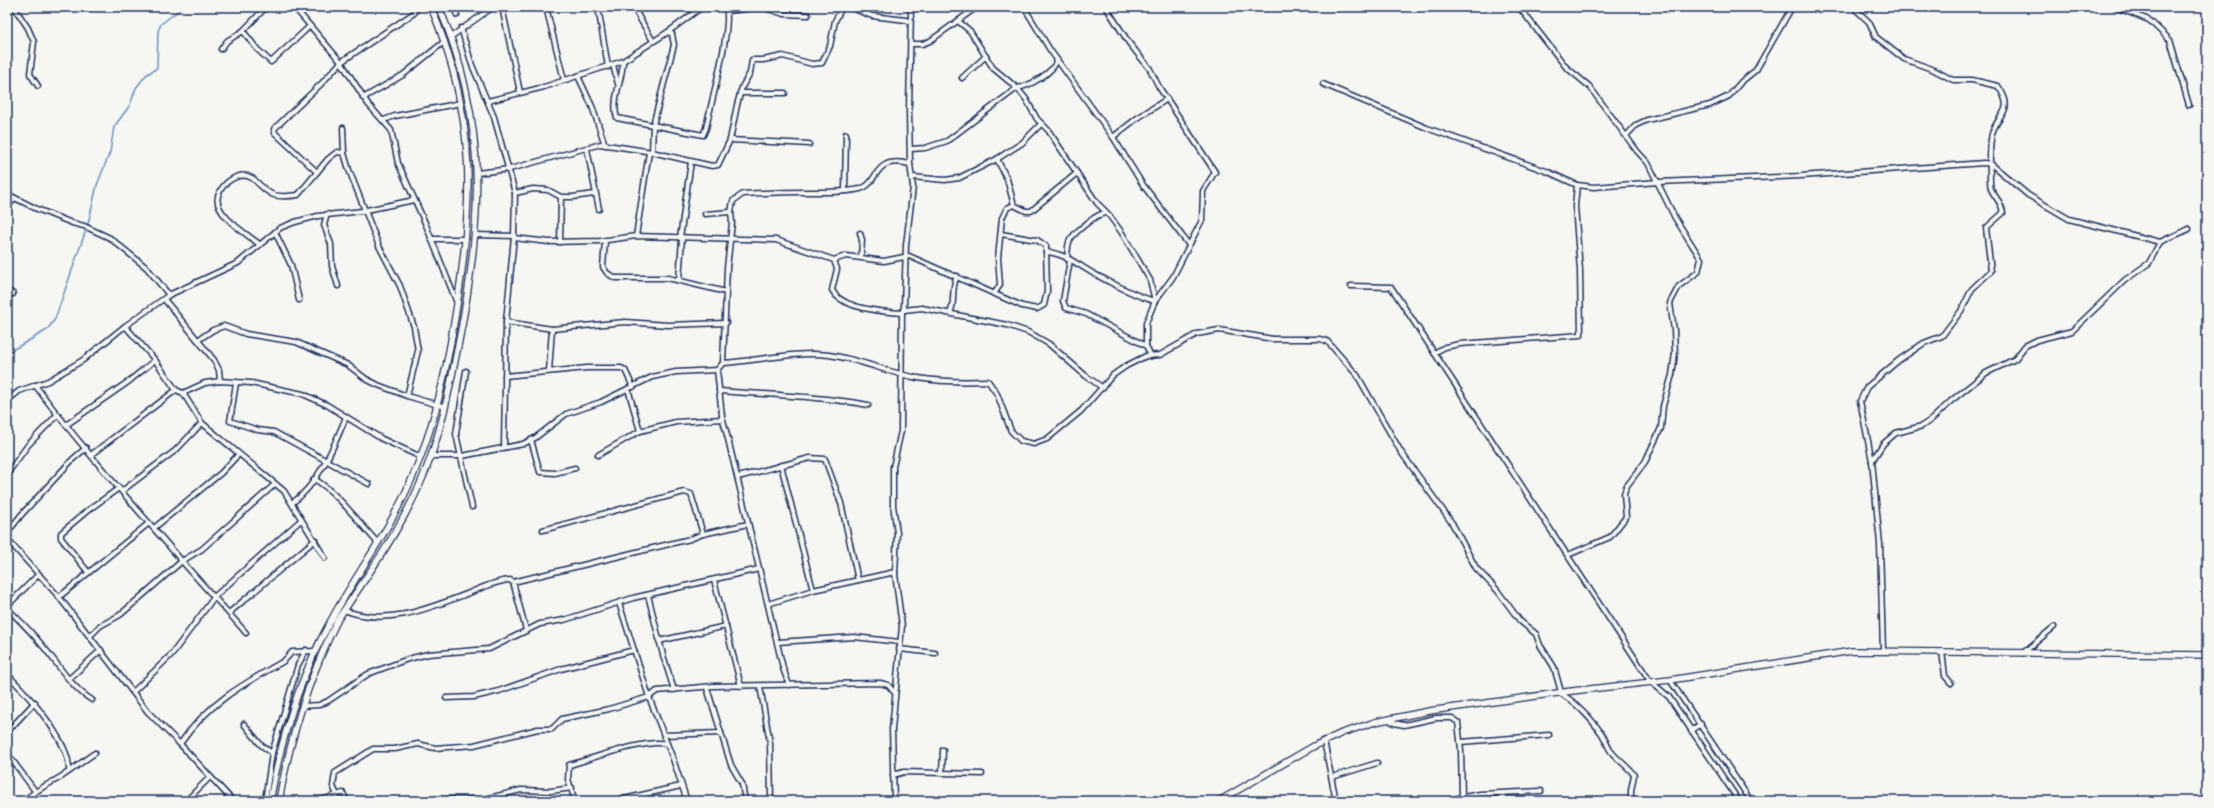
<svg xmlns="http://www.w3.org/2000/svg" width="2214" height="808" viewBox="0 0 2214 808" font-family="Kalam,sans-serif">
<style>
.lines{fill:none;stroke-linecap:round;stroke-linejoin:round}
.stream{stroke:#6992bd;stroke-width:1.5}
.street-casing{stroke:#1b2f5e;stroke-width:7}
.secondary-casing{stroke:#1b2f5e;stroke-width:8}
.street{stroke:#f6f6f2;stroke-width:4}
.secondary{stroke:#f6f6f2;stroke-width:5.5}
</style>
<rect width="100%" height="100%" fill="#f6f6f2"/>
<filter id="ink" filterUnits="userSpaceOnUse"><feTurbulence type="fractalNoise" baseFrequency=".025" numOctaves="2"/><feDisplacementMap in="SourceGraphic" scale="8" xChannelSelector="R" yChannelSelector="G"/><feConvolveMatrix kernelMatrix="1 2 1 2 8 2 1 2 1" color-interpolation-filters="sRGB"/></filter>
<g filter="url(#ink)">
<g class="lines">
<polyline class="stream" points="7,353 47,330 55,319 88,224 97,185 110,152 114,127 130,105 136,88 146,75 157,68 158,31 161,24 183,7"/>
<g class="street-casing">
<g id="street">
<polyline points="14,7 28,28 34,42 30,74 38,86"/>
<polyline points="294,7 341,62 368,104 391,130 398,163 426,225 457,303"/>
<polyline points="453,7 457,15"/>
<polyline points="502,7 520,92"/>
<polyline points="546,7 564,80"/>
<polyline points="598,7 608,67"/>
<polyline points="633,7 653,41"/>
<polyline points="849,7 872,16 906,20 910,22"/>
<polyline points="1024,7 1050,50 1113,137 1143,185 1189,245"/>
<polyline points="1106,7 1129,43 1150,69 1159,87 1215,172 1203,191 1202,220 1173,277 1155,301 1146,323 1146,346 1151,356"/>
<polyline points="1519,7 1566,67 1589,86 1637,151 1648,163 1675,218 1701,259 1698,272 1679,286 1670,303 1674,330 1675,353 1672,375 1663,406 1661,428 1645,462 1626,487 1624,495 1626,517 1610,537 1568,555"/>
<path d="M1853,7L1869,22L1876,37L1904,59L1932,69L1953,80H1972L1998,86C2018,114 1993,115 1991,139C1990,147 1989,183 1991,189C1995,198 2002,202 2003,213L1986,228L1991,271L1972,289L1961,311L1942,336L1924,343L1899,360L1867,387L1860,401L1872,461L1880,544L1883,651"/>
<polyline points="2115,7 2149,20 2170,40 2189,105"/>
<polyline points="728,11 762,7 784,14 808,15"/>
<path d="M958,21L970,31L993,68L1017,88L1026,99L1037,119L1048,130L1097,203L1109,215L1122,233L1150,280L1155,301C1137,297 1118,286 1102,278C1084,270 1067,253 1046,252"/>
<polyline points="461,28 472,65 494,117 515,193 514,236 506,322 504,447"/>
<polyline points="243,31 257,49 271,62 310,26"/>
<polyline points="452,36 493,7"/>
<polyline points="911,44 922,44 930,41 977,7"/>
<polyline points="221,49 227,41 243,31 266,7"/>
<path d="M623,61C623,79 611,99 617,118L703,135L706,128C710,107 734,21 725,7"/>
<polyline points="613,65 618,84"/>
<polyline points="578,76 592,106 605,145"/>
<polyline points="962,78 986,56"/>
<polyline points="1323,84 1427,128 1546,171 1577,185 1594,187 1658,182 1801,176 1984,163 1991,164 2028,195 2069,219 2160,242"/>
<polyline points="740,93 785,93"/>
<polyline points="363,98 403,75 445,41"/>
<polyline points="488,101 544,87 623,61 668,32 702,7"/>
<polyline points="384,120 395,116 461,103"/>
<polyline points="343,128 344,153 349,170 379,246 400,286 414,327 418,351 407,396"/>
<polyline points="1626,136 1636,125 1647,120 1710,105 1729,96 1741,82 1756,70 1792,7"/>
<polyline points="1113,137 1136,119 1167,99"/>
<polyline points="730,140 809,144"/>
<polyline points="587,149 599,209"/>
<path d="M911,149L925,148L947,141L1017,88C1030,86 1053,73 1057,60"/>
<polyline points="652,152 653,125 674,45 672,34 668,32"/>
<polyline points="997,159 1007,179 1014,205"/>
<polyline points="317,172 275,133 274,129 321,84 341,62 414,13 417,7"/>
<polyline points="477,173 510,169 601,144 652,152 712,166 718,165 730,140 737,105 742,87 750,73 752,60 763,60 783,56 812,64 822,63 830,46 835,21 842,7"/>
<polyline points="912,177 945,180 959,178 997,159 1022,143 1041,124"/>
<polyline points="845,191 846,134"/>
<polyline points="515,193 533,189 548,190 561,197 573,197 594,194"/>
<polyline points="7,194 37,209 72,223 84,226 110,238 147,268 169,295"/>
<polyline points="7,207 15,198"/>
<polyline points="327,214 324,225 331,244 332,266 338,286"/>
<polyline points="705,214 731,212"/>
<polyline points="275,232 291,265 299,300"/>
<polyline points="860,233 862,240 861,257"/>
<polyline points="476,235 514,236"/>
<polyline points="636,236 649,152"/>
<polyline points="514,238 549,242 600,241 636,236 776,240 834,260 846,256 884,261 909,256 1022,306 1037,309 1044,305 1047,291 1046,246 1037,240 1001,234"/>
<polyline points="680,238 691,162"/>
<polyline points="431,239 466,239"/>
<polyline points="605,241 603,267 607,273 615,278 668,278 726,292"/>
<polyline points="560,242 561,197"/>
<path d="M259,244C247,234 213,214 218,196C222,183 239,170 252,178C259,183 265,192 274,195C281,197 291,196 298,195L328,159L337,152L344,153"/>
<path d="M1067,259C1068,253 1067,248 1069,242C1072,234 1097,213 1106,213"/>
<path d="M834,260L837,269L832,290C841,309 884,312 902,313"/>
<polyline points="1070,260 1063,301 1066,308 1086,314 1146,346"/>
<polyline points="679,280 682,239"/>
<polyline points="1351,286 1391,287 1650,681 1669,697 1739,801"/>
<polyline points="7,290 13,294"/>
<polyline points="994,294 1000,285 998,258 1002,218 1007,208 1014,205 1026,211 1031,211 1077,173"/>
<polyline points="164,299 214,360 219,370 220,381"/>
<polyline points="904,310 922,308 1007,325 1028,332 1049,344 1086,376 1103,388"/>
<path d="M950,313C956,302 950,291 957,276"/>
<polyline points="506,322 552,329 625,322 668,325 726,323"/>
<polyline points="125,326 155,360 176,390 183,393 202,423 284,491 325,558"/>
<polyline points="198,340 213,330 224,326 246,334 296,342 348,365 366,379 378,385 407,396 445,407"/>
<polyline points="1434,353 1445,347 1460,344 1581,335 1580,270 1575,206 1577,185"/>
<path d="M723,363C758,361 794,351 829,355C860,359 888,373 918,378C941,382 964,382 988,381L997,394L1011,431L1021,441L1034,444L1047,439L1081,411L1113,375L1126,366L1146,356L1160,355L1197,334L1219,330L1273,339H1320L1327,341L1357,375L1401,452L1452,523L1476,568L1497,590L1520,621L1536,634L1540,645L1554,667L1561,692"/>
<polyline points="717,370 722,416 728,439 783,668 789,685"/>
<polyline points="466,371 456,434 472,507"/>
<polyline points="549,371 552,329"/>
<polyline points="505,376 587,368 621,368 625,370 633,387"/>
<polyline points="236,383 230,421 258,430 274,432 369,484"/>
<path d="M35,385C80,446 132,503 181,560C202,585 225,608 246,633"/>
<polyline points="628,389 640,431 676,422 722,419"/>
<path d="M719,391C769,395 819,396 868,405"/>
<polyline points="183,393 205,383 220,381 251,383 303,394 327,405 382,439 421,457"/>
<polyline points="7,401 19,391 48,381 83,360 125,326 169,295 238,263 280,228 295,222 318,216 362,211 414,200"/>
<polyline points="66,425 128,382 155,360"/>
<polyline points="531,440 540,472 555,473 575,468"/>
<polyline points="92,454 176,390"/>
<polyline points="598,455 640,431"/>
<path d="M432,456H462L523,444L535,438L566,414L601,402L652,377L676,372L717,370L723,363L727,268L732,223L731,212L733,201L743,194C763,193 784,192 804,192C822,192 842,193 860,189C880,184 871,155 910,164"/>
<polyline points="1872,461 1883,444 1896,433 1922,426 1932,419 1951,401 1986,373 2015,359 2025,346 2037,340 2072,331 2125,280 2149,263 2160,242 2189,229"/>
<polyline points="781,465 813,590"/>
<polyline points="7,474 28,445 57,415"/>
<polyline points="738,477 810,458 825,459 841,503 858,580"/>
<path d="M314,479C336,491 360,524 378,543"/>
<polyline points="122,491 176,450 202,423"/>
<path d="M292,503C319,484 334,446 346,417"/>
<polyline points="154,528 221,473 238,455"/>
<polyline points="543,530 684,492 691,494 703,534"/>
<polyline points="7,533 22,514 73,459 86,448"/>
<polyline points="7,539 59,597 148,712 180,744 233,801"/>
<polyline points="88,572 61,538 61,533 87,511 119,488"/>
<polyline points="714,580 741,686"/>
<polyline points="513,582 690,539 703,534 748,524"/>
<polyline points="648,595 663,655 674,690"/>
<polyline points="59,597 149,523"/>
<polyline points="619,603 649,697 673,759 687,801"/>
<polyline points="768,604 813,590 895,572"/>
<polyline points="7,606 39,574"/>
<path d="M7,608C19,620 31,631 41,644C58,663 70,687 92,700"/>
<path d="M344,610C386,627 430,608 469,593C481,588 496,581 510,580L513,582L526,630"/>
<polyline points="229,613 315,540"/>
<polyline points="90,636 100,626 120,615 182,561 202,549 274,485"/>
<polyline points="659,641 726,626"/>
<polyline points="778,642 854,637 900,642"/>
<polyline points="899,649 935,653"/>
<polyline points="1942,651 1945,676 1951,683"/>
<polyline points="2023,653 2054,627"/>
<path d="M7,674C27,694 71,742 69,771"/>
<polyline points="70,678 101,650"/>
<polyline points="1670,680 1751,801"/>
<polyline points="760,686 770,743 771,801"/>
<polyline points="707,688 731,765 742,784 745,801"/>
<polyline points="133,692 172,654 215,596 301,520"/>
<path d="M1560,693C1577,703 1590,717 1602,734C1605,739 1607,745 1610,750C1617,760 1627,765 1634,775L1631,790V801"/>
<polyline points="446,698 474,697 499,691 561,669 634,650"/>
<polyline points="302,706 319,705 328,701 368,674 408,659 428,654 489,649 540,624 564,620 633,598 759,569"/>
<polyline points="1388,719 1394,723 1404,725 1436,718 1452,718 1458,722 1461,750 1462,797"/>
<polyline points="244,724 261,745 272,753"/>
<polyline points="1691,731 1701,724"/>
<polyline points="7,732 35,702"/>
<polyline points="664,735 721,733"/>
<polyline points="1324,741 1336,801"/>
<polyline points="1461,742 1549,735"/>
<path d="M180,744C207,704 243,684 284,661L292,652L315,651"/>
<polyline points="7,753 35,791"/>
<polyline points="942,773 982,774"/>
<polyline points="893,775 904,772 942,773 943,750"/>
<polyline points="1332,777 1377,763"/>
<polyline points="337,795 333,786 335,773 373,749 395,749 418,744 435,748 474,745 538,729 552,729 562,719 609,709 649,697 657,691 713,686 880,683 888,685 894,692"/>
<path d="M24,801C36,789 50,784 64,775C75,768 84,760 95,753"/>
<polyline points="112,801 116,799"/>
<polyline points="186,801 210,777"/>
<polyline points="265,801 272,753 298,665 306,650"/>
<polyline points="318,801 343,793 347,801"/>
<polyline points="424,801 424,799 481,800 521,790 551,791 572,788"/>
<path d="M575,801L568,779L569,765C591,759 648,738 667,744"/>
<polyline points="615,801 681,786"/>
<polyline points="894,801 892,729 902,626 895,574 897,533 893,505 893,467 901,431 902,313 904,307 906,245 913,187 910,164 909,111 911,7"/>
<polyline points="1442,801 1480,794 1541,791"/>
</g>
</g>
<g class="secondary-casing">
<g id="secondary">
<path d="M270,801C281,740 298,681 328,626C351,582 381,543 403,498C431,441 445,380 455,317C474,203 477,116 431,7"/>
<path d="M279,801C290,738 309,677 338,619C373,568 411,515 431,456C443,422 450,386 457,351C482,229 490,125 439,7"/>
<polyline points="1219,801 1314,746 1342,733 1375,722 1429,711 1572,691 1670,680 1852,651 2207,655"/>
</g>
</g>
<use href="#street" class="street"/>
<use href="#secondary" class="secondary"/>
</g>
</g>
<rect width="2214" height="808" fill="none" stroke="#f6f6f2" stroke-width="24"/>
<rect x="12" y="12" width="2190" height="784" fill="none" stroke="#1b2f5e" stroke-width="1.5" filter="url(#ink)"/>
</svg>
